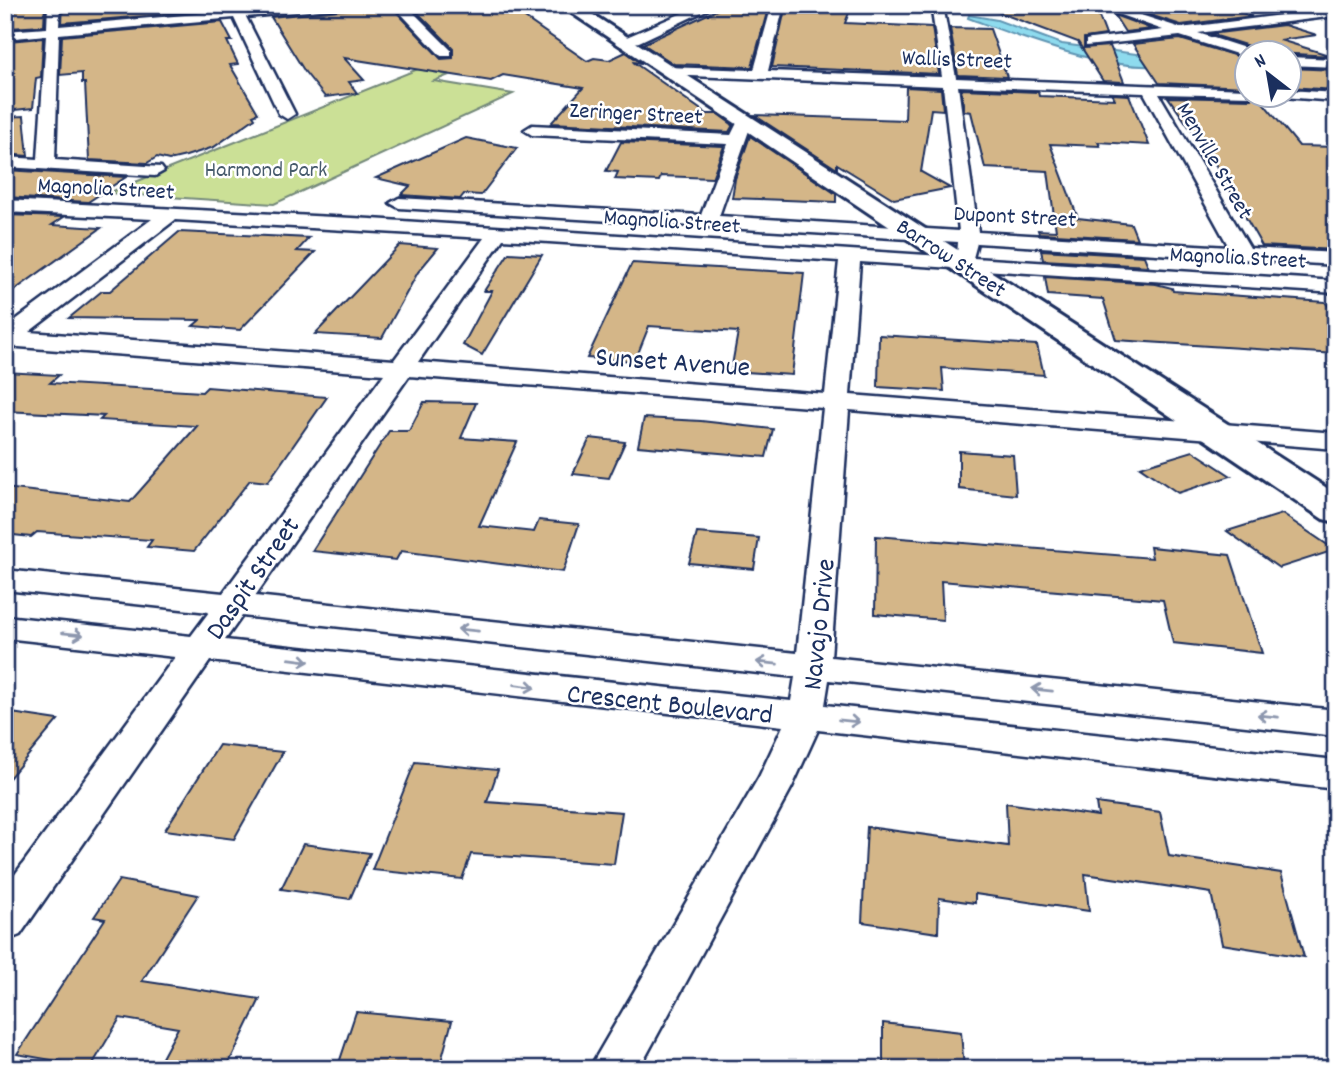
<svg xmlns="http://www.w3.org/2000/svg" width="1341" height="1074" viewBox="0 0 1341 1074" font-family="Dekko,sans-serif">
<style>
.green{fill:#cbe096;stroke:#73887a;stroke-width:2}
.water{fill:#8edbee;stroke:#6096b4;stroke-width:2}
.building{fill:#d4b688;stroke:#1b2f5e;stroke-width:2}
.lines{fill:none;stroke-linecap:round;stroke-linejoin:round}
.street-casing{stroke:#1b2f5e;stroke-width:5}
.secondary-casing{stroke:#1b2f5e;stroke-width:6}
.street{fill:#fff;fill-rule:evenodd}
.secondary{fill:#fff;fill-rule:evenodd}
.oneway{stroke:#8d97ae}
.labels{text-anchor:middle;stroke-width:5;stroke-linejoin:round;paint-order:stroke}
.far-street-label{font-size:23px;fill:#1b2f5e;stroke:#fff}
.far-park-label{font-size:23px;fill:#475b6c;stroke:#fff}
.street-label{font-size:28px;fill:#1b2f5e;stroke:#fff}
</style>
<rect width="100%" height="100%" fill="#fff"/>
<filter id="ink" filterUnits="userSpaceOnUse"><feTurbulence type="fractalNoise" baseFrequency=".0143" numOctaves="2"/><feDisplacementMap in="SourceGraphic" scale="14" xChannelSelector="R" yChannelSelector="G"/><feConvolveMatrix kernelMatrix="1 2 1 2 8 2 1 2 1" color-interpolation-filters="sRGB"/></filter>
<g filter="url(#ink)">
<polygon class="green" points="418,69 449,75 434,81 513,94 274,204 108,193"/>
<path class="water" d="M969,15L997,20L1062,44L1181,60C1133,83 1018,36 968,18Z"/>
<g class="building">
<polygon points="11,5 45,5 44,26 9,28"/>
<polygon points="63,5 213,5 216,10 62,23"/>
<polygon points="390,5 441,59 453,58 453,48 410,5 445,5 452,13 509,7 587,61 594,58 609,60 626,52 641,63 633,62 707,114 718,114 733,125 729,132 551,123 583,88 503,75 491,81 344,58 364,80 349,82 357,93 325,97 305,72 271,17"/>
<polygon points="749,5 769,5 752,67 674,64 643,44 725,6 749,9"/>
<polygon points="786,5 852,5 845,23 932,27 939,74 772,67"/>
<polygon points="988,5 1090,5 1096,9 1106,35 1084,38 1084,48 1110,46 1124,82 1103,81 1078,42 987,8"/>
<polygon points="1119,5 1214,5 1252,16 1181,25"/>
<polygon points="1114,15 1152,29 1125,32"/>
<polygon points="222,22 232,41 227,41 238,64 230,65 258,113 253,115 255,118 214,147 186,156 169,160 157,157 147,163 89,160 85,83 82,83 82,73 60,75 62,36"/>
<polygon points="1284,25 1317,35 1280,40 1332,56 1255,52 1252,47 1210,34"/>
<polygon points="950,28 990,29 1007,77 958,75"/>
<polygon points="43,38 41,77 36,78 33,108 5,111 8,41"/>
<polygon points="1180,39 1247,59 1247,87 1159,83 1133,44"/>
<polygon points="1289,68 1336,70 1336,90 1289,87"/>
<polygon points="906,87 941,89 943,110 931,109 921,172 950,188 894,199 837,164 837,169 754,115 905,120"/>
<polygon points="961,89 1038,92 1039,96 1115,99 1112,94 1129,95 1149,145 1098,142 1100,146 1050,144 1078,218 1131,224 1137,239 1039,233 1038,230 1056,231 1048,171 985,168 971,112 964,111"/>
<polygon points="1253,94 1256,94 1299,146 1336,147 1336,250 1262,246 1214,162 1168,97 1251,99"/>
<polygon points="24,116 28,156 5,154 5,117"/>
<polygon points="750,136 836,194 836,202 732,198 735,179"/>
<polygon points="466,138 517,148 481,195 464,194 460,199 401,195 410,186 376,178"/>
<polygon points="621,142 724,146 712,178 661,176 659,181 615,179 618,172 606,171"/>
<polygon points="5,170 126,177 88,202 5,197"/>
<polygon points="5,215 64,217 52,225 101,228 5,297"/>
<polygon points="179,232 309,238 297,251 315,252 240,330 193,326 200,320 69,318 102,291 110,291"/>
<polygon points="400,245 438,248 418,272 382,338 315,334"/>
<polygon points="1041,250 1144,256 1148,266 1043,260"/>
<polygon points="509,253 542,255 482,355 463,345 492,291 484,291"/>
<polygon points="632,263 804,273 792,375 731,371 738,332 649,326 635,361 587,358"/>
<polygon points="1045,277 1156,284 1172,288 1173,291 1325,302 1336,316 1336,354 1116,340 1103,299 1048,295"/>
<polygon points="879,335 1037,345 1044,375 942,368 944,391 878,387"/>
<polygon points="5,372 59,375 50,383 202,392 207,387 327,397 268,482 250,480 194,551 147,547 152,540 37,532 31,537 5,534 5,488 130,502 197,426 100,420 104,416 5,411"/>
<polygon points="424,402 476,403 461,438 517,442 479,526 534,532 539,520 579,524 563,572 401,551 396,560 312,551 389,431 409,431"/>
<polygon points="644,418 701,421 773,429 766,457 638,446"/>
<polygon points="590,438 625,442 609,478 573,474"/>
<polygon points="959,451 1013,455 1016,495 959,489"/>
<polygon points="1193,451 1231,476 1178,493 1140,467"/>
<polygon points="1282,514 1335,550 1279,568 1227,531"/>
<polygon points="697,533 759,538 754,569 689,563"/>
<polygon points="876,536 1152,558 1150,547 1230,555 1262,653 1173,643 1163,600 941,581 943,620 875,614"/>
<polygon points="5,712 58,720 5,783"/>
<polygon points="219,745 283,752 234,839 165,830"/>
<polygon points="415,762 498,770 487,802 622,812 614,864 471,854 462,879 372,870"/>
<polygon points="1006,803 1098,816 1096,803 1160,812 1169,856 1281,873 1304,957 1222,944 1211,893 1085,874 1089,911 975,894 975,903 939,898 938,933 862,922 867,827 1008,846"/>
<polygon points="303,844 370,853 350,899 281,889"/>
<polygon points="119,880 198,895 142,981 260,999 226,1069 156,1069 178,1028 120,1018 91,1067 17,1054 105,919 94,917"/>
<polygon points="356,1012 452,1021 439,1069 337,1069"/>
<polygon points="883,1023 961,1032 964,1069 883,1069"/>
</g>
<g class="lines">
<g class="street-casing">
<g id="street">
<polygon points="48,5 60,5 59,26 231,11 228,5 240,5 242,10 347,5 341,8 246,17 295,114 287,119 279,114 234,18 59,34 55,160 161,167 164,171 155,176 5,167 5,157 38,159 46,35 5,39 5,31 47,28"/>
<polygon points="393,5 406,5 451,50 451,56 441,56"/>
<polygon points="701,5 717,5 639,42 621,46 615,42"/>
<path d="M772,5H784L768,71L942,77L931,5H943L956,78L1246,89V94L1251,96L1159,94L1250,248L1336,253V265L977,243L973,258L1336,281V293L860,262L850,395L1336,433V449L849,410L831,657L1336,710V736L829,680L825,705L1336,760V789L818,730L792,787L639,1069H589L759,777L783,726L210,661L20,935L5,941V888L175,657L5,638V616L191,636L209,612L5,590V570L223,593L384,374L5,346V328L152,219L5,212V200L371,219L957,257L958,242L399,208L390,203L399,198L701,215L728,144L532,135L524,130L532,125L731,135L739,119L744,117L752,122L719,216L959,231L943,86L666,75L659,71L666,67L754,70ZM958,86L1144,93L1229,247L978,232ZM175,220L484,238L394,360L29,332ZM503,239L839,261L825,394L418,362ZM409,376L823,408L797,653L255,596ZM242,616L795,677L791,701L225,640Z"/>
<polygon points="1092,5 1110,5 1181,28 1336,8 1336,16 1198,33 1251,50 1252,52 1246,52 1246,57 1180,36 1086,46 1086,40 1091,39 1163,30"/>
<polygon points="1288,57 1336,59 1336,67 1288,65"/>
<polygon points="1288,90 1336,93 1336,101 1283,97 1281,94 1288,94"/>
</g>
</g>
<g class="secondary-casing">
<polygon id="secondary" points="560,5 578,5 1336,494 1336,522 1323,519"/>
</g>
<use href="#street" class="street"/>
<use href="#secondary" class="secondary"/>
</g>
<defs><path id="oneway-shaft" d="M-6 0H5M1.5-3L5.5 0L1.5 3" fill="none" stroke-width="1.6" stroke-linecap="round" stroke-linejoin="round" transform="scale(1.75)"/></defs>
<g class="oneway">
<use href="#oneway-shaft" transform="translate(468 630) rotate(-174)"/>
<use href="#oneway-shaft" transform="translate(73 634) rotate(6)"/>
<use href="#oneway-shaft" transform="translate(299 660) rotate(7)"/>
<use href="#oneway-shaft" transform="translate(767 663) rotate(-174)"/>
<use href="#oneway-shaft" transform="translate(525 686) rotate(7)"/>
<use href="#oneway-shaft" transform="translate(1042 690) rotate(-174)"/>
<use href="#oneway-shaft" transform="translate(1268 716) rotate(-174)"/>
<use href="#oneway-shaft" transform="translate(849 721) rotate(6)"/>
</g>
</g>
<g class="labels">
<g class="far-street-label">
<text transform="translate(957 58) rotate(2)" y="8">Wallis Street</text>
<text transform="translate(636 112) rotate(3)" y="8">Zeringer Street</text>
<text transform="translate(1216 160) rotate(60)" y="8">Menville Street</text>
<text transform="translate(106 187) rotate(3)" y="8">Magnolia Street</text>
<text transform="translate(1015 215) rotate(3)" y="8">Dupont Street</text>
<text transform="translate(672 220) rotate(4)" y="8">Magnolia Street</text>
<text transform="translate(1238 256) rotate(3)" y="8">Magnolia Street</text>
<text transform="translate(952 257) rotate(33)" y="8">Barrow Street</text>
</g>
<g class="far-park-label">
<text x="266" y="176">Harmond Park</text>
</g>
<g class="street-label">
<text transform="translate(673 360) rotate(4)" y="10">Sunset Avenue</text>
<text transform="translate(251 577) rotate(-55)" y="10">Daspit Street</text>
<text transform="translate(817 624) rotate(-84)" y="10">Navajo Drive</text>
<text transform="translate(670 702) rotate(6)" y="10">Crescent Boulevard</text>
</g>
</g>
<rect width="1341" height="1074" fill="none" stroke="#fff" stroke-width="28"/>
<rect x="14" y="14" width="1313" height="1046" fill="none" stroke="#1b2f5e" stroke-width="2.5" filter="url(#ink)"/>
<g transform="translate(1268 74) rotate(329)"><circle r="33" fill="#ffffff" stroke="#a4acbf" stroke-width="2"/>
<path d="M0-5L12 26L0 18L-12 26Z" fill="#1b2f5e"/>
<text y="-10" font-size="19" font-weight="bold" text-anchor="middle" fill="#1b2f5e">N</text>
</g>
</svg>
